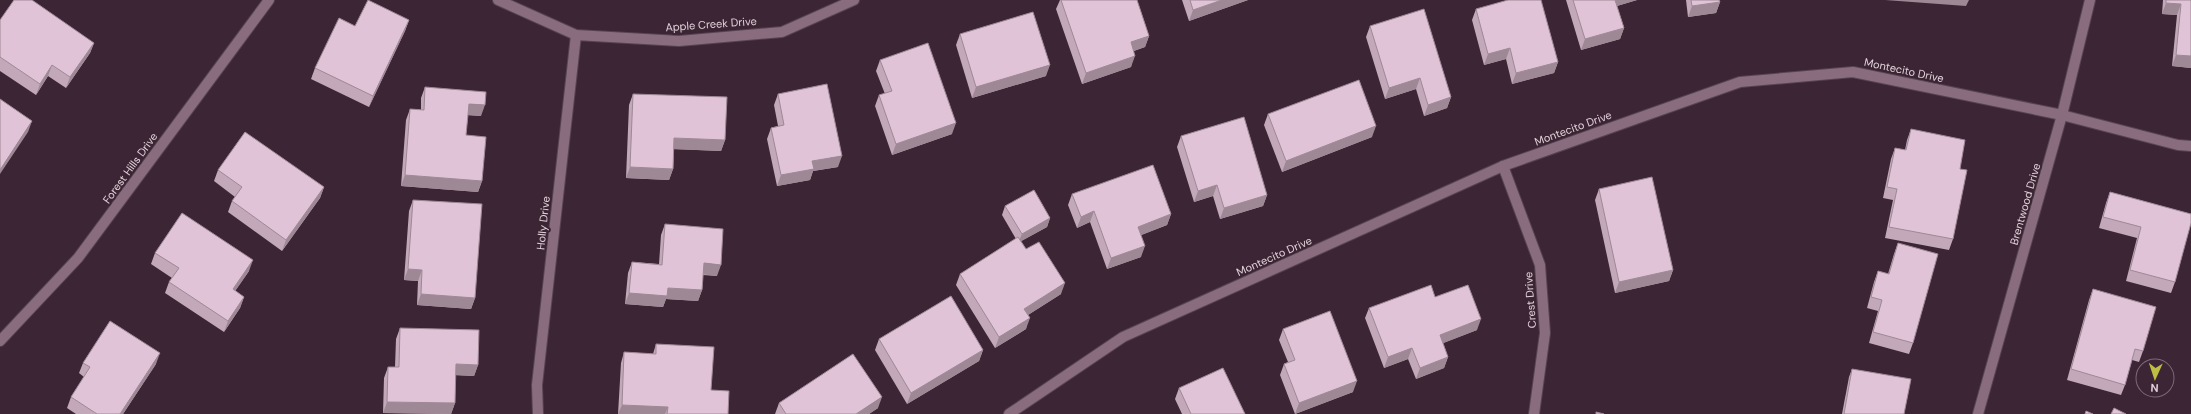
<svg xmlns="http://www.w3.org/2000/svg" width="2191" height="414" viewBox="0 0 2191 414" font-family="'DM Sans',sans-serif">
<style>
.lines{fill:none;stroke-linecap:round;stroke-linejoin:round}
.street-casing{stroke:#584452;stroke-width:12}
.street{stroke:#896d7f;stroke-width:10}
.wall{fill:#c2a8b9}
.shaded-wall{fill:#9e8896}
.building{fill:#e1c3d7;stroke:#9e8896}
.labels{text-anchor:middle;stroke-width:4;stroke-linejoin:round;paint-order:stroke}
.street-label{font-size:11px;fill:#e2d2dc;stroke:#3c2534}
</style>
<rect width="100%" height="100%" fill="#3c2534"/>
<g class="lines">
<g class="street-casing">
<g id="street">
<polyline points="498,0 576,35 679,41 782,32 854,0"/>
<polyline points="1503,166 1540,265 1545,333 1534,414"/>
<polyline points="0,341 78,258 269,0"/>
<polyline points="538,414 537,385 576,35"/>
<polyline points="1009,414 1123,337 1503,166 1740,82 1853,72 2062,115 2178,145 2191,146"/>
<polyline points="1978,414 2062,115 2090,0"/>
</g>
</g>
<use href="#street" class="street"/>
</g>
<g class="wall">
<polygon points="1060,0 1137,0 1149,36 1145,47 1134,51 1131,67 1082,84 1056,9"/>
<polygon points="1182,0 1248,0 1189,21"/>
<polygon points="1566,0 1637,0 1617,6 1624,28 1620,39 1581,50"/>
<polygon points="1686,0 1719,0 1720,2 1716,13 1688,17"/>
<polygon points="2163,0 2191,0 2191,68 2172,66 2177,15 2162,14"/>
<polygon points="1476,9 1558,62 1554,73 1512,84 1506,59 1484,65 1472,20"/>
<polygon points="0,20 94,43 90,53 66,88 48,76 36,95 0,71"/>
<polygon points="409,20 405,31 369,107 311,79 315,68 355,26"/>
<polygon points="1370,26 1451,97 1447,108 1424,116 1416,89 1385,99 1366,37"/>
<polygon points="960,34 1046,76 972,98 956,45"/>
<polygon points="880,60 952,134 892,155 875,106 879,95 885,94 876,71"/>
<polygon points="425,87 481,116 468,115 466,135 482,181 478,192 401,186 406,120 410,109 421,110 421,98"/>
<polygon points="633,94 725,140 721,151 674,149 673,169 669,180 626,178 629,105"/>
<polygon points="778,94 838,167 813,171 810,180 777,186 767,139 771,128 778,126 774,105"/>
<polygon points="1268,114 1372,137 1282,172 1264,125"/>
<polygon points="1911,129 1960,169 1953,239 1949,250 1885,238 1893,200 1883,198 1891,159 1895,148 1905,150 1907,140"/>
<polygon points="1181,136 1267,195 1263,206 1220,219 1213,196 1194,202 1177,147"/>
<polygon points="218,170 324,187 320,198 282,251 228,212 232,201 235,197 214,181"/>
<polygon points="1599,189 1673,270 1669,281 1615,293 1595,200"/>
<polygon points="2110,192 2191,214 2175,282 2171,293 2126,281 2137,238 2099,228 2106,203"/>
<polygon points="1072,194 1171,214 1167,225 1141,235 1141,257 1107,269 1090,222 1077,228 1068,205"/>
<polygon points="413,200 475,298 471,309 417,305 418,281 404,280 409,211"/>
<polygon points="1005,206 1050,218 1047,227 1021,241 1026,249 1061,294 1028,315 1026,329 995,348 956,285 960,274 1016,239 1002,215"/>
<polygon points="665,224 717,276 703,275 702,290 698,301 666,299 663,307 625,304 628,273 632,262 659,264 661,235"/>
<polygon points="1898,243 1913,343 1909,354 1869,343 1878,311 1867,308 1874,282 1878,271 1888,274 1894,254"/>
<polygon points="155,253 249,271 235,291 244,297 240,308 224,332 165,293 169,282 172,278 151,264"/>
<polygon points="2093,289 2143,351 2139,362 2132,360 2125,385 2121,395 2067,380 2089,300"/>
<polygon points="1435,297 1477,330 1443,343 1448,357 1444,368 1416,379 1408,359 1384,368 1365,318 1369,308"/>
<polygon points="400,328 478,365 474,376 455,375 455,403 451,414 383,413 384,378 388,367 395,367 396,339"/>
<polygon points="1283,329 1353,392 1295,414 1280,375 1284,364 1288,362 1279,340"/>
<polygon points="879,339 983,350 979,361 907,404 875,350"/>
<polygon points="656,344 711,390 728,414 618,414 621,363 624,352 653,354"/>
<polygon points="83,363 156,364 123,414 76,414 67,408 71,397 84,377 79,373"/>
<polygon points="1852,369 1904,414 1842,414 1849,377"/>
<polygon points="1179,388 1245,414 1182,414 1175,399"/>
<polygon points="779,403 878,408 869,414 775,414"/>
</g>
<g class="shaded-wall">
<polygon points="1222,0 1248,0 1189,21 1193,10"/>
<polygon points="1613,0 1637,0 1610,8"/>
<polygon points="1885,0 1969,0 1966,6"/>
<polygon points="1720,2 1716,13 1688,17 1692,6"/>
<polygon points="2166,3 2181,4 2177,15 2162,14"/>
<polygon points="409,20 405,31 369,107 373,96"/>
<polygon points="1624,28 1620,39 1581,50 1585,39"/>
<polygon points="1149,36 1145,47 1127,53 1131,42"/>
<polygon points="94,43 90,53 66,88 70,77"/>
<polygon points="1510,48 1506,59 1484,65 1488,54"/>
<polygon points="2176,55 2191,56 2191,68 2172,66"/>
<polygon points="1135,56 1131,67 1082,84 1086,73"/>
<polygon points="1558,62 1554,73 1512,84 1516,73"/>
<polygon points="52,65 48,76 36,95 40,84"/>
<polygon points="1050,65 1046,76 972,98 976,87"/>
<polygon points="1420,78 1416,89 1385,99 1389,88"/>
<polygon points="1451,97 1447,108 1424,116 1428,105"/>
<polygon points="469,104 485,105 481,116 465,115"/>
<polygon points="32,121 28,132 0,174 0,170"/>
<polygon points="956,123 952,134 892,155 896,144"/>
<polygon points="1376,126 1372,137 1282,172 1286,161"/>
<polygon points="674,138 725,140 721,151 670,149"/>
<polygon points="842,156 838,167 813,171 810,180 777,186 781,175 812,161"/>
<polygon points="630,167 673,169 669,180 626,178"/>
<polygon points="405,175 482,181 478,192 401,186"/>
<polygon points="1217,185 1213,196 1194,202 1198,191"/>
<polygon points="324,187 320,198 282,251 286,240"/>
<polygon points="1267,195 1263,206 1220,219 1224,208"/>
<polygon points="1094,211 1090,222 1077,228 1081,217"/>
<polygon points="1171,214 1167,225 1134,238 1138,227"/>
<polygon points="1050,218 1047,227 1018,243 1022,234"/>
<polygon points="1145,246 1141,257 1107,269 1111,258"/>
<polygon points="253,260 249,271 229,300 233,289"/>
<polygon points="704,263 721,265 717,276 700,274"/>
<polygon points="408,269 422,270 418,281 404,280"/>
<polygon points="1673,270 1669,281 1615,293 1619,282"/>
<polygon points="1065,283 1061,294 1020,320 1024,309"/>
<polygon points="668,288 702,290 698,301 666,299 663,307 625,304 629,293"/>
<polygon points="421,294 475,298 471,309 417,305"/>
<polygon points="244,297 240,308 224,332 228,321"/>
<polygon points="1030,318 1026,329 995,348 999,337"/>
<polygon points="1481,319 1477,330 1436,346 1440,335"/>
<polygon points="1412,348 1408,359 1384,368 1388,357"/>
<polygon points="983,350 979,361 907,404 911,393"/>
<polygon points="160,353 156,364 123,414 120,414"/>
<polygon points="1448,357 1444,368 1416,379 1420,368"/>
<polygon points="456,364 478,365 474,376 452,375"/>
<polygon points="1357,381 1353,392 1295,414 1299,403"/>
<polygon points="882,397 878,408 869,414 856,414"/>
<polygon points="387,402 455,403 451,414 383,413"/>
<polygon points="622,405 668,407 665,414 618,414"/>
</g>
<g class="building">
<polygon points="14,0 32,0 94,43 70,77 52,65 40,84 0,57 0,20"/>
<polygon points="368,0 409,20 373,96 315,68 339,18 355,26"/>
<polygon points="1061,0 1137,0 1149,36 1131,42 1135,56 1086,73"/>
<polygon points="1190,0 1222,0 1193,10"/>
<polygon points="1508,0 1541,0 1558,62 1516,73 1510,48 1488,54 1476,9"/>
<polygon points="1573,0 1615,0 1624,28 1585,39"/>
<polygon points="1691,0 1719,0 1720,2 1692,6"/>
<polygon points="2166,0 2191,0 2191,56 2176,55 2181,4 2166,3"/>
<polygon points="1424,9 1451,97 1428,105 1420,78 1389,88 1370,26"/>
<polygon points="1033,12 1050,65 976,87 960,34"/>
<polygon points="928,43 956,123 896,144 879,95 892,91 880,60"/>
<polygon points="1359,80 1376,126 1286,161 1268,114"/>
<polygon points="827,84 842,156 812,161 814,169 781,175 771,128 784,125 778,94"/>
<polygon points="425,87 486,92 485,105 469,104 466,135 486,137 482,181 405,175 410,109 424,110"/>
<polygon points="633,94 727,97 725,140 674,138 673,169 630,167"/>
<polygon points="0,99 32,121 0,170"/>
<polygon points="1244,117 1267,195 1224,208 1217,185 1198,191 1181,136"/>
<polygon points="1911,129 1965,140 1960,169 1967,170 1953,239 1889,227 1897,189 1887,187 1895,148 1906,150"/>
<polygon points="245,132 324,187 286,240 232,201 242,187 218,170"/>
<polygon points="1153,165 1171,214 1138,227 1145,246 1111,258 1094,211 1081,217 1072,194"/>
<polygon points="1652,177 1673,270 1619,282 1599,189"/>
<polygon points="1034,190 1050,218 1022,234 1005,206"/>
<polygon points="2110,192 2191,214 2191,223 2175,282 2130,270 2141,227 2103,217"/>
<polygon points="413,200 482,204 475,298 421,294 422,270 408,269"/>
<polygon points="182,213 253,260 233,289 244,297 228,321 169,282 179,268 155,253"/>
<polygon points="665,224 723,229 721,265 704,263 702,290 668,288 667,296 629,293 632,262 662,265"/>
<polygon points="1018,237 1026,249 1039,242 1065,283 1024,309 1030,318 999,337 960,274"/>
<polygon points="1898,243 1938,254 1913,343 1873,332 1882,300 1871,297 1878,271 1889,274"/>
<polygon points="1431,285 1435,297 1468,285 1481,319 1440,335 1448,357 1420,368 1412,348 1388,357 1369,308"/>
<polygon points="2093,289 2156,307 2143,351 2135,349 2125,385 2071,369"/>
<polygon points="951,296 983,350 911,393 879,339"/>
<polygon points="1330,311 1357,381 1299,403 1284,364 1295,360 1283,329"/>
<polygon points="110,321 160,353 120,414 97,414 71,397 90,367 83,363"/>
<polygon points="400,328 479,330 478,365 456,364 455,403 387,402 388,367 399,367"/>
<polygon points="656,344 714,347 711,390 729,391 728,414 667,414 668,407 622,405 624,352 656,354"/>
<polygon points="853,354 882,397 856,414 786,414 779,403"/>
<polygon points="1223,368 1245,414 1191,414 1179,388"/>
<polygon points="1852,369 1911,379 1904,414 1844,414"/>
<polygon points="2114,408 2126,414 2111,414"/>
<polygon points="2086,411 2093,414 2085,414"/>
<polygon points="1596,412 1604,414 1596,414"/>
</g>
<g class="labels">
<g class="street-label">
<text transform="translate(711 24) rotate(-4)" y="4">Apple Creek Drive</text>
<text transform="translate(1904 70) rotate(12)" y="4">Montecito Drive</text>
<text transform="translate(1573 128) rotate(-20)" y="4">Montecito Drive</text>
<text transform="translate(130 168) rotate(-54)" y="4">Forest Hills Drive</text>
<text transform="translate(2025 204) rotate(-74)" y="4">Brentwood Drive</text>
<text transform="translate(543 223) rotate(-84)" y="4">Holly Drive</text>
<text transform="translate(1274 256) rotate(-24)" y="4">Montecito Drive</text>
<text transform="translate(1530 300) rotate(-94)" y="4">Crest Drive</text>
</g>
</g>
<g transform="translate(2155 378) rotate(183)"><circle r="19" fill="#3c2534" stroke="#7e6a77"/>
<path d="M0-3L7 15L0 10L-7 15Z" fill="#bcbf44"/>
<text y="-6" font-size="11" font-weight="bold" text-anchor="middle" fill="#e2d2dc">N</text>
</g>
</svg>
